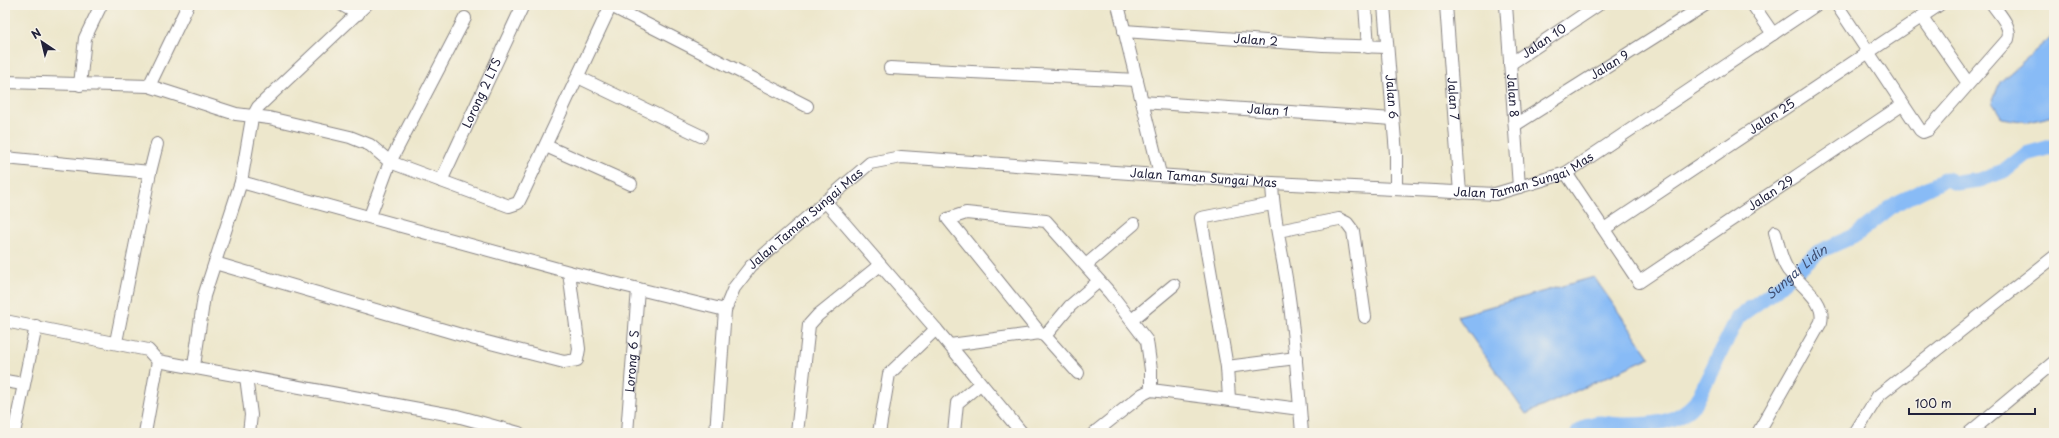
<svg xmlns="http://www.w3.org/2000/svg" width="2059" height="438" viewBox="0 0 2059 438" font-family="'Playpen Sans',sans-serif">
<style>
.water{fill:#88bbf6;stroke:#556e98}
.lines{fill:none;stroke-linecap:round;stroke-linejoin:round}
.river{stroke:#88bbf6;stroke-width:15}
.minor-casing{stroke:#888484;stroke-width:14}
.minor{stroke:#fff;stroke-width:12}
.labels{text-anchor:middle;stroke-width:4;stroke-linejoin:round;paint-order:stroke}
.street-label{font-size:12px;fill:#22223b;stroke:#f7f3e8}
.water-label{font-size:13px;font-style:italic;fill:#415073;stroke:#f7f3e8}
</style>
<rect width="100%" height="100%" fill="#f7f3e8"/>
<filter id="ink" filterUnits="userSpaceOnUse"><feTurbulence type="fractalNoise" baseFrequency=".025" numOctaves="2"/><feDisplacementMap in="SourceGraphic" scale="8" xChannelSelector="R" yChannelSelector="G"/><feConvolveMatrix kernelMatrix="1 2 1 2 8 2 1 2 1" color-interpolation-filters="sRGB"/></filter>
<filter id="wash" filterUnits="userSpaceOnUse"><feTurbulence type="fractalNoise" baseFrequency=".012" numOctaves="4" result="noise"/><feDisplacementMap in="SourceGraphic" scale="16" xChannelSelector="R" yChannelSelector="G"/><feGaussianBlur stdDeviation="0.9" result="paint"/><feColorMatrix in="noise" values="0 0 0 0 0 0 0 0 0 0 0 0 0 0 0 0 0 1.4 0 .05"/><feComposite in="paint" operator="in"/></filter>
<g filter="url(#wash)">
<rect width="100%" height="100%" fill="#ede7cc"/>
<g class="water">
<polygon points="2054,34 2054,116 2028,122 2002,118 1992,102 2000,82"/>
<polygon points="1594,277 1650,357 1526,414 1457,316"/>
</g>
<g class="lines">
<path class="river" id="s1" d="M1578,433C1595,417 1604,425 1625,425C1652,425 1677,424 1696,402L1738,317L1774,291L1818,252L1856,235L1895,204L1946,179L1956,183L1980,180L2006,170L2026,154L2054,146"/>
</g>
</g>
<g filter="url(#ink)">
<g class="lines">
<g class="minor-casing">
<g id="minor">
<polyline points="342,5 358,14"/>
<polyline points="609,5 807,106"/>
<polyline points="1118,5 1160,174"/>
<polyline points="1365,5 1368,47"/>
<path id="s2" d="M1384,5L1396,154V189"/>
<path id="s3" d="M1446,5L1460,193"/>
<path id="s4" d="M1506,5L1519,187"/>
<polyline points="1753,5 1773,34"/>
<path d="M1837,5L1920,130L1923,132L1928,130L2008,39C2012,27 2000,15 1993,5"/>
<polyline points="1922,17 1968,83"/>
<path id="s5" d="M1124,31L1323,45L1387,47"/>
<path id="s6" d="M1510,64L1598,5"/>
<polyline points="890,68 1137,80"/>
<polyline points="578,77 701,136"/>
<polyline points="5,82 149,86 236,114 269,118 350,137 370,145 390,162 509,206 518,203 523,193 611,5"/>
<polyline points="80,85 85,38 101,5"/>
<polyline points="149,86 188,5"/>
<path id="s7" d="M1142,102L1393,119"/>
<path id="s8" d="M1515,125L1705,5"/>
<polyline points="546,146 631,184"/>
<polyline points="5,158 150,172 116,342"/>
<polyline points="150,172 157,144"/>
<path id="s9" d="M1566,173L1639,282L1902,105"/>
<path id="s10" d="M441,181L523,5"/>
<polyline points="241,182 569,272 725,310"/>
<path d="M1272,183C1273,219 1283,255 1288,291C1295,338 1298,385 1302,433"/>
<polyline points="825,201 936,329 1022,433"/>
<polyline points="370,216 390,162 465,18"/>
<path id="s11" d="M1604,229L1939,5"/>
<polyline points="1278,231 1339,219 1347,223 1353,231 1365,317"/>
<polyline points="215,263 475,339 564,362 577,360 579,349 569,272"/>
<polyline points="1086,265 1134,224"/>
<polyline points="1133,319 1174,285"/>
<polyline points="5,321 148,350 158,361 145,433"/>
<polyline points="1040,333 948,219 966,213 1046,221 1110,293 1147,341 1151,370 1151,390"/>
<polyline points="1045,336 1070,306 1099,281"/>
<polyline points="950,345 1040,333 1045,336 1078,373"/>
<polyline points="158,361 457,416 519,433"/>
<polyline points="194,366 204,296 241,182 252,118 258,107 366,5"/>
<polyline points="1227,367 1296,358"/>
<polyline points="246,377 251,415 249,433"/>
<polyline points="5,381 23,384"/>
<polyline points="1229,399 1227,367 1201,218 1272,204"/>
<polyline points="14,433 36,326"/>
<path id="s12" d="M627,433L638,289"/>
<path id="s13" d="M716,433L725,310L734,288L751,266L870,163L901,157L1272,183L1495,194L1566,173L1816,5"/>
<polyline points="797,433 809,325 818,315 880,265"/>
<polyline points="879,433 889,374 936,329"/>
<polyline points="954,433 957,403 980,384"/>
<polyline points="1094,433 1143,394 1151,390 1300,409"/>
<path d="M1758,433L1821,322C1826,301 1800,285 1788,270C1781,260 1778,244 1775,232"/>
<polyline points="1855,433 1878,396 2054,257"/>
<polyline points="1969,433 2054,362"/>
</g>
</g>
<use href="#minor" class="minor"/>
</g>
</g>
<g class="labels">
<g class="street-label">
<text dy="4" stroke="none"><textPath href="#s5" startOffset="132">Jalan 2</textPath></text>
<text dy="4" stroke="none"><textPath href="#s6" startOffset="41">Jalan 10</textPath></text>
<text dy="4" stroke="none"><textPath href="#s8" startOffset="112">Jalan 9</textPath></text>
<text dy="4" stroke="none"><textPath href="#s10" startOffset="97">Lorong 2 LTS</textPath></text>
<text dy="4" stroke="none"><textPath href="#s4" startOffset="91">Jalan 8</textPath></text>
<text dy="4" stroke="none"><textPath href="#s2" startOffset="92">Jalan 6</textPath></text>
<text dy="4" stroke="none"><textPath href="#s3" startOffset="94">Jalan 7</textPath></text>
<text dy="4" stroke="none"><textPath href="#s7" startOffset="126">Jalan 1</textPath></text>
<text dy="4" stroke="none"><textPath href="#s11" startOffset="202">Jalan 25</textPath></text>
<text dy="4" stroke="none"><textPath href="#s13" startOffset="991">Jalan Taman Sungai Mas</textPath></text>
<text dy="4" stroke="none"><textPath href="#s13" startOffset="667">Jalan Taman Sungai Mas</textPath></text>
<text dy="4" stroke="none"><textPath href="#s9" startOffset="290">Jalan 29</textPath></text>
<text dy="4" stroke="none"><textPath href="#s13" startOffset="247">Jalan Taman Sungai Mas</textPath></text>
<text dy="4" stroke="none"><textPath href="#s12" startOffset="72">Lorong 6 S</textPath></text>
</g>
<g class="water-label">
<text dy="5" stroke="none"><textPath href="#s1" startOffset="296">Sungai Lidin</textPath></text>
</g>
</g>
<rect width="2059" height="438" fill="none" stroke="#f7f3e8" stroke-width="20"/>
<g transform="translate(42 42) rotate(325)" stroke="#f7f3e8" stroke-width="3" paint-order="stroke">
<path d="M0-3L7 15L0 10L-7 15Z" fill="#22223b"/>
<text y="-6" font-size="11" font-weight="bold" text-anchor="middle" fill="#22223b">N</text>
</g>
<path d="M1909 408v6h126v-6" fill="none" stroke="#22223b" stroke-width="2"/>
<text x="1915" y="408" font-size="12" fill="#22223b" stroke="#f7f3e8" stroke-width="3" paint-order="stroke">100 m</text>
</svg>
